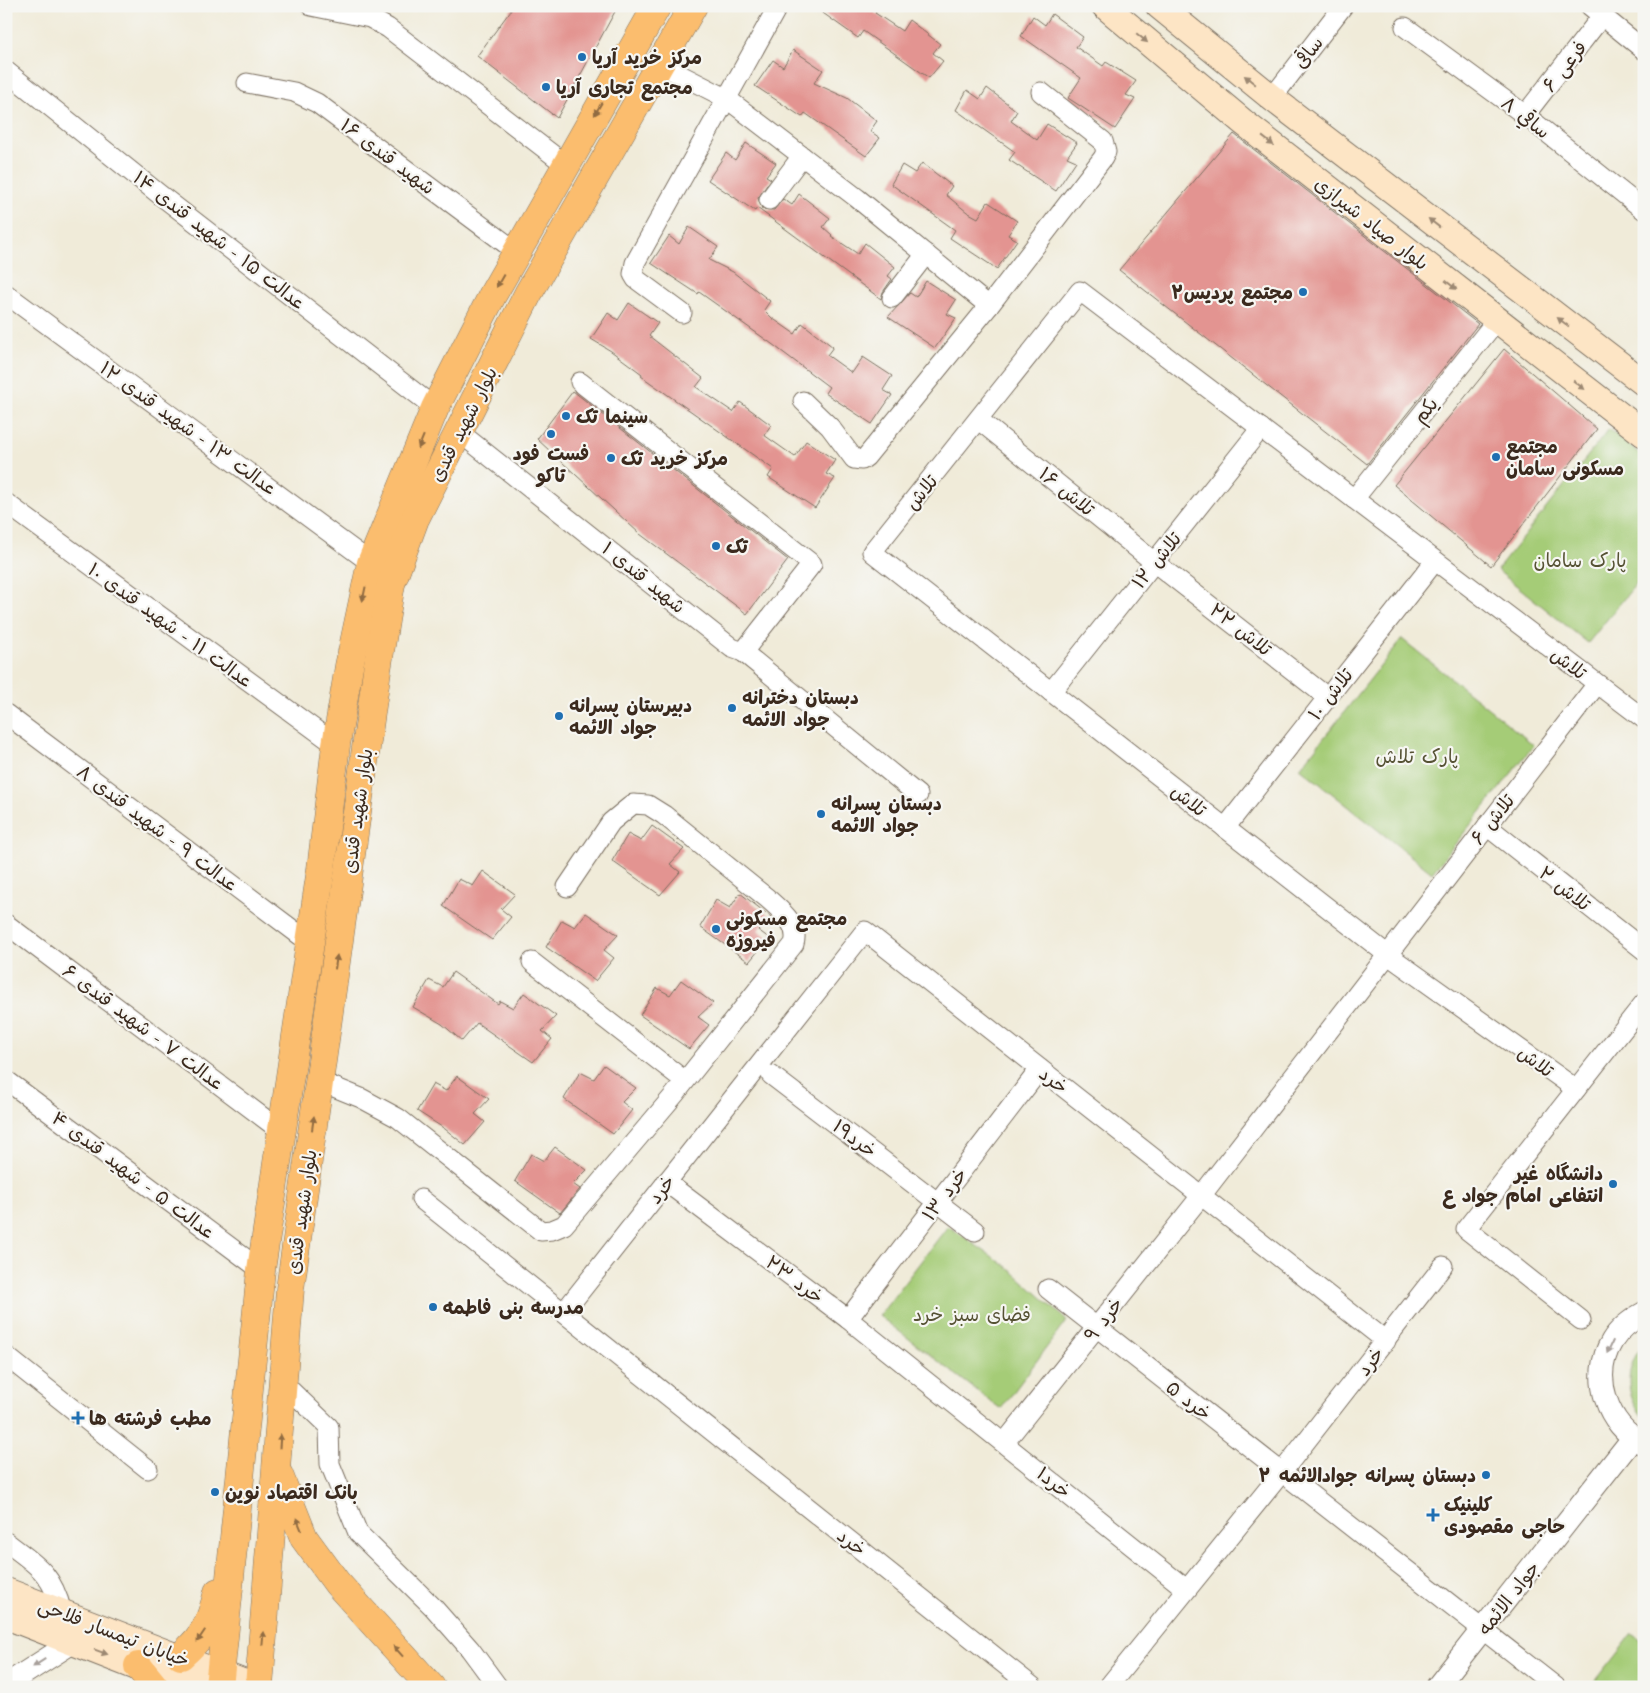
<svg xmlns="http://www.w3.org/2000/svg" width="1650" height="1693" viewBox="0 0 1650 1693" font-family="'Architects Daughter','Playpen Sans Arabic',sans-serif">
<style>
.green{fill:#a5cc77;stroke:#707b4a}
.building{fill:#e39491}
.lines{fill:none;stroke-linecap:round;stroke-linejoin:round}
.minor-casing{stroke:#7a6e5f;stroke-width:21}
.tertiary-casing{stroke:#7a6e5f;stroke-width:24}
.secondary-casing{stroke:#7a6e5f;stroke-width:28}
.primary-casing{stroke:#7a6e5f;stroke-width:29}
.minor{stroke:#fff;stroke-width:19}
.tertiary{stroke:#fff;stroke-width:22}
.secondary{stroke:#fde5c5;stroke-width:26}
.primary{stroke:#fbbd6e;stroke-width:28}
.oneway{fill:#9c8872}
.oneway2{fill:#916c42}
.oneway3{fill:#a79f9a}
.poi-dot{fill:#1f6fb2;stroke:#f6f6f2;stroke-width:2}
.labels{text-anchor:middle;stroke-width:4.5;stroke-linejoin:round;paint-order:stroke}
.street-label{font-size:19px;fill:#3b2a1e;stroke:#f6f6f2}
.poi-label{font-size:19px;font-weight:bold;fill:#3b2a1e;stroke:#f6f6f2;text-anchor:start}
.park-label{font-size:19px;fill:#565234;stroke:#f6f6f2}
</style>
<rect width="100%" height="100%" fill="#f6f6f2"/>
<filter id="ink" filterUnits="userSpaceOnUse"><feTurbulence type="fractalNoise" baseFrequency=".02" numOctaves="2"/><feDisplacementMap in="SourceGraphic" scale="10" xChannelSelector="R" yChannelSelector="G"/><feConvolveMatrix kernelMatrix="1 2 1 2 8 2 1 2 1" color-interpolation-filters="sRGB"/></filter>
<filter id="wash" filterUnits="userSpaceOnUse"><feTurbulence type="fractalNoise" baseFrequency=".0096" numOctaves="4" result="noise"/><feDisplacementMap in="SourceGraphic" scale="20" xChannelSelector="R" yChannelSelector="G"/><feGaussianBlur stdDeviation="1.12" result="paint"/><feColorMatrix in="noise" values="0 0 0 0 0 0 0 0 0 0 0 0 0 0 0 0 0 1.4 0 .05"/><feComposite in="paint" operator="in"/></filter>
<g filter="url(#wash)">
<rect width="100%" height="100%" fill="#f0ebd9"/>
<g class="green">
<polygon points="1609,429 1644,457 1644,574 1588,643 1497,570"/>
<polygon points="1402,639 1534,745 1432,873 1300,768"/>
<polygon points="948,1226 1006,1266 1067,1320 1001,1409 879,1316"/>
<path d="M1644,1343V1418C1623,1394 1625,1367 1644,1343Z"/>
<polygon points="1633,1633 1644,1642 1644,1687 1598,1687 1594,1683"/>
</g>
<g id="blocks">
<g class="building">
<polygon points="514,6 618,6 557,118 477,56"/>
<polygon points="813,6 880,6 875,13 902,31 909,20 940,44 933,53 943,61 929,78 863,31 858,38"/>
<polygon points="1052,14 1083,37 1076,47 1103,66 1106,62 1136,81 1126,95 1135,99 1115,129 1068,98 1081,78 1021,36 1033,16 1045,25"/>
<polygon points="793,50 823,70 814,83 847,98 877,121 870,131 880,138 866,156 805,113 802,117 755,86 773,60 783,67"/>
<polygon points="987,88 1017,111 1011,121 1037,140 1047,124 1077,143 1067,157 1076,161 1056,191 1009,160 1015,152 956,110 967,90 980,99"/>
<polygon points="1234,134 1478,324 1367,464 1119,270"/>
<polygon points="746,143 776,163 766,176 771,179 758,198 762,209 774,210 783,199 792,205 799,194 830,218 823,227 832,235 831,236 858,254 865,243 895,267 888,276 892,279 883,292 881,299 757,208 755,211 708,180 726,153 735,160"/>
<polygon points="922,163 952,186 946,195 967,212 978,218 988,202 1017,221 1008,235 1017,240 997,269 950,238 955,230 891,184 902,165 915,173"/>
<polygon points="689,227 718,247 709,260 733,272 770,301 764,310 772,318 795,334 802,323 833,347 827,355 852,373 863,357 892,376 883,390 892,395 872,424 825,393 829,387 772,344 699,292 698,294 651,263 669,236 679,244"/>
<polygon points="926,281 956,300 947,314 956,318 935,348 888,317 910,293 916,297"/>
<polygon points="629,303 658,323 649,336 703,378 696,387 733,412 740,402 771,425 764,435 795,457 806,441 835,460 826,474 835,478 815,508 768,477 773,469 641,376 642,374 611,351 591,339 608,313 618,320"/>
<polygon points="1504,349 1597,429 1491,566 1394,485"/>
<polygon points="573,391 788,560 747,614 640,534 537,439"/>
<polygon points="652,826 684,849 670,864 680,872 660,895 612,861 628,834 641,841"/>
<polygon points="483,871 515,894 501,909 511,917 492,940 443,906 459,879 473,886"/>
<polygon points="740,893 771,917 758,930 769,938 749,962 700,927 716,900 730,908"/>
<polygon points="586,913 618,935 604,950 614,958 595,981 546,947 562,920 575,927"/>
<polygon points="453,972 498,1004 500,1001 513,1008 524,993 556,1016 542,1031 552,1039 533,1062 477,1023 462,1041 442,1024 413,1007 429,980 443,987"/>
<polygon points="681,980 713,1003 698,1017 709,1025 689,1049 640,1015 657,988 670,995"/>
<polygon points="604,1065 636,1088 622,1102 632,1110 613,1134 564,1099 580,1072 594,1079"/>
<polygon points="457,1076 489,1099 475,1114 485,1122 465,1145 445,1129 417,1111 433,1084 446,1091"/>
<polygon points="555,1147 587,1170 573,1184 580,1189 560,1213 515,1181 531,1154 544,1161"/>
</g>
</g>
</g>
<g filter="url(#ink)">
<use href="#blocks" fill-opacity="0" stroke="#7a6e5f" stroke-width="1"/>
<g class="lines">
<g class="minor-casing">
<g id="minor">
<polyline points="311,6 370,18 388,28 566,165"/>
<polyline points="1590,6 1644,50"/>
<polyline points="1405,27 1525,115 1644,210"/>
<polyline points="661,65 726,98 857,198 989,306"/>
<polyline points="6,71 159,194 435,408"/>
<polyline points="247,83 294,92 317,103 517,252"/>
<polyline points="1272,98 1343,6"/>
<polyline points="1525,115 1602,16"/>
<polyline points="769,200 802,156"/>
<polyline points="6,294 371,563"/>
<polyline points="892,298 926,254"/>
<polyline points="682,313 636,279 633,274 635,263 778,6"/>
<polyline points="803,401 830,427 854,459 862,460 866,457 989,306 1103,158 1106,152 1103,141 1041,92"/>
<polyline points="979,420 1154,562 1327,697"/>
<polyline points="459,432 732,648 743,652 812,564 580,382"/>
<polyline points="1354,499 1496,321"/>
<polyline points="6,503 336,745"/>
<polyline points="743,652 918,795"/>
<polyline points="1051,692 1261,428"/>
<polyline points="6,714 309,942"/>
<polyline points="1487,826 1644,950"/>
<polyline points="1225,828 1435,561"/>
<polyline points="6,924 281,1131"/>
<polyline points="532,962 685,1081"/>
<polyline points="771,1075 975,1231"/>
<polyline points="6,1080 261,1270"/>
<path d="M319,1081L361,1098L398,1118L541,1231L552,1230L564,1225L675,1094L794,944C800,924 780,910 767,898L664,815L648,805L633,804L611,822L567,887"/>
<polyline points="1576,1089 1388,955 872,552 1080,291 1644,719"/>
<polyline points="666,1182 848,1319 1186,1589"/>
<polyline points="421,1199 1033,1687"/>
<polyline points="1048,1289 1556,1687"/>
<polyline points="564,1312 865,931 1386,1341"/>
<polyline points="848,1319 1040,1069"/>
<polyline points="1581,1320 1466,1229 1644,1003"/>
<polyline points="6,1356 148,1469"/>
<polyline points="284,1384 329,1427 330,1464 358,1533 433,1607 470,1649 498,1687"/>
<polyline points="1005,1442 1201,1196 1597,684"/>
<path d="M6,1542C37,1565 52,1573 62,1612"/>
<polyline points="1108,1687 1282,1472 1443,1266"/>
</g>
</g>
<g class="tertiary-casing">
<g id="tertiary">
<path d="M1644,1313C1631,1320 1620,1328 1612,1341C1590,1377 1607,1425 1644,1444"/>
<polyline points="6,1685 73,1642"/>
<polyline points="1437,1687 1633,1438"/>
</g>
</g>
<g class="secondary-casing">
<g id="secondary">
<polyline points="1105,6 1243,122 1644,434"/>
<polyline points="1159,6 1272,98 1644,383"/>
<polyline points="6,1591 255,1687"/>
<polyline points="6,1616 188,1687"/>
</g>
</g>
<g class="primary-casing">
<g id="primary">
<polyline points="279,1475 304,1538 337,1583 431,1687"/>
<path d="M181,1656C205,1635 210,1623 218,1592"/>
<polyline points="138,1666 155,1687"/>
<polyline points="219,1687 261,1270 321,869 336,745 349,666 371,563 435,408 493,294 657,6"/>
<polyline points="259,1687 290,1289 377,670 391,584 415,519 528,294 693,6"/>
</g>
</g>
<use href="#minor" class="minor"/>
<use href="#tertiary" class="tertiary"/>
<use href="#secondary" class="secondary"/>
<use href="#primary" class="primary"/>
</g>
<defs><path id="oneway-solid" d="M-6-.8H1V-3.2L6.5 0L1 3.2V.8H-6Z" transform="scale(1.25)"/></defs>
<g class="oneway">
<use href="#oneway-solid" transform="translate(1142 38) rotate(40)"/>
<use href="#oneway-solid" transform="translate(1250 80) rotate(-141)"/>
<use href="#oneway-solid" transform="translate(1268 141) rotate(38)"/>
<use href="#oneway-solid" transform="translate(1434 223) rotate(-142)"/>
<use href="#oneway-solid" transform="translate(1451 285) rotate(38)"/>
<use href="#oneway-solid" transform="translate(1563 322) rotate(-143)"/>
<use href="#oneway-solid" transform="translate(1579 385) rotate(37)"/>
<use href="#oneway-solid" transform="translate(101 1652) rotate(20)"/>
</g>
<g class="oneway2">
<use href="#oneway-solid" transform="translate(598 109) rotate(120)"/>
<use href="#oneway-solid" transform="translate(500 281) rotate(119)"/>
<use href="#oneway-solid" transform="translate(421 442) rotate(112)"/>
<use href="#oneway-solid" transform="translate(364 594) rotate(102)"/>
<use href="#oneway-solid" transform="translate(336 962) rotate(-82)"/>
<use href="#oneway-solid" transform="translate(313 1123) rotate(-82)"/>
<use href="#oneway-solid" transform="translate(280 1441) rotate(-86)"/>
<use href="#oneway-solid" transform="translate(299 1524) rotate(-112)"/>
<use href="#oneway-solid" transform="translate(201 1636) rotate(124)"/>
<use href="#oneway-solid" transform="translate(263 1638) rotate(-85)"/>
<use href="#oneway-solid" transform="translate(398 1651) rotate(-132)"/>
</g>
<g class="oneway3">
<use href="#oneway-solid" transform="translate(1610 1347) rotate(115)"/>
<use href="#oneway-solid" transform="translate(39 1663) rotate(147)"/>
</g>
</g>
<g class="poi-dot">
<circle cx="582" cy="57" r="5"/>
<circle cx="546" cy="87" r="5"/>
<circle cx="1303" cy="292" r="5"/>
<circle cx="566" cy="416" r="5"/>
<circle cx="551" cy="434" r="5"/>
<circle cx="1496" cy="457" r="5"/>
<circle cx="611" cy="458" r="5"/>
<circle cx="716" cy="546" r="5"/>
<circle cx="732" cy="708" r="5"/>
<circle cx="559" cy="716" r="5"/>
<circle cx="821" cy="814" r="5"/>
<circle cx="716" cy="929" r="5"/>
<circle cx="1613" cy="1184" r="5"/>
<circle cx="433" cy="1307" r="5"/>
<path d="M75.5 1410.5h5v5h5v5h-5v5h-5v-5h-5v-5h5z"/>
<circle cx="1486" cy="1475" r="5"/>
<circle cx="215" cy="1492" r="5"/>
<path d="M1430.5 1507.5h5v5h5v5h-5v5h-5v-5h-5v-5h5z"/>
</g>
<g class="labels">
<g class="street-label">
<text transform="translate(1308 52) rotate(-52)" y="7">ساقی</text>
<text transform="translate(1564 66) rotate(-52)" y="7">فرعی ۶</text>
<text transform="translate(1526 117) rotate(38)" y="7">ساقي ۸</text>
<text transform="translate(388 156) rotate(37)" y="7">شهید قندی ۱۶</text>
<text transform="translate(1372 223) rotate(38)" y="7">بلوار صیاد شیرازی</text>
<text transform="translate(220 240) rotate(38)" y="7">عدالت ۱۵ - شهید قندی ۱۴</text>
<text transform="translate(1425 410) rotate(-51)" y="7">یکم</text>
<text transform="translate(463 424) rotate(-63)" y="7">بلوار شهید قندی</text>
<text transform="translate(189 428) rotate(36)" y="7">عدالت ۱۳ - شهید قندی ۱۲</text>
<text transform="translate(1067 491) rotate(39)" y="7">تلاش ۱۶</text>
<text transform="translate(921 492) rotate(-51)" y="7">تلاش</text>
<text transform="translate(1156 560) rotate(-51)" y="7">تلاش ۱۲</text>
<text transform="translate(644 577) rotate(39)" y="7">شهيد قندی ۱</text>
<text transform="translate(171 625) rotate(36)" y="7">عدالت ۱۱ - شهید قندی ۱۰</text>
<text transform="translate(1241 629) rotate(38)" y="7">تلاش ۲۲</text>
<text transform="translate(1569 663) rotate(37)" y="7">تلاش</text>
<text transform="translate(1330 694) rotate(-52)" y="7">تلاش ۱۰</text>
<text transform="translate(1189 800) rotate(38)" y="7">تلاش</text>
<text transform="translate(357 811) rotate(-82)" y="7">بلوار شهید قندی</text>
<text transform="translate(1492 819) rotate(-52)" y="7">تلاش ۶</text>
<text transform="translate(158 828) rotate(37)" y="7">عدالت ۹ - شهید قندی ۸</text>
<text transform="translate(1565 888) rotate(38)" y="7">تلاش ۲</text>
<text transform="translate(144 1027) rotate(37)" y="7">عدالت ۷ - شهید قندی ۶</text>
<text transform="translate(1536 1061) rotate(36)" y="7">تلاش</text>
<text transform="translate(1054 1080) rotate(38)" y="7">خرد</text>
<text transform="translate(855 1138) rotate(37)" y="7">خرد۱۹</text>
<text transform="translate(134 1175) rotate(37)" y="7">عدالت ۵ - شهید قندی ۴</text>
<text transform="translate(661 1189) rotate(-52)" y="7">خرد</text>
<text transform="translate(944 1194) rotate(-53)" y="7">خرد ۱۳</text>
<text transform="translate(301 1212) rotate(-82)" y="7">بلوار شهید قندی</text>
<text transform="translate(795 1279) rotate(37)" y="7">خرد ۲۳</text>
<text transform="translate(1103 1319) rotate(-52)" y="7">خرد ۹</text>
<text transform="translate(1370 1361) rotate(-52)" y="7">خرد</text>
<text transform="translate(1189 1400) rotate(38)" y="7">خرد ۵</text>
<text transform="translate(1054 1482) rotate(39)" y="7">خرد۱</text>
<text transform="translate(852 1542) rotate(39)" y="7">خرد</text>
<text transform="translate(1508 1598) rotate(-52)" y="7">جواد الائمه</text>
<text transform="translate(114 1632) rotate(21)" y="7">خیابان تیمسار فلاحی</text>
</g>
<g class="poi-label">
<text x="592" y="64">مرکز خرید آریا</text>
<text x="556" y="94">مجتمع تجاری آریا</text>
<text x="1293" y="299" text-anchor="end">مجتمع پردیس۲</text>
<text x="576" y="423">سینما تک</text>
<text x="1506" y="453">مجتمع<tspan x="1506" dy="22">مسکونی سامان</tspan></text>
<text x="551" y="460" text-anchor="middle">فست فود<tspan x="551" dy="22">تاکو</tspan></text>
<text x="621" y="465">مرکز خرید تک</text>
<text x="726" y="553">تک</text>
<text x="742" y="704">دبستان دخترانه<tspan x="742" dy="22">جواد الائمه</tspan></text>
<text x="569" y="712">دبیرستان پسرانه<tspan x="569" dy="22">جواد الائمه</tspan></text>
<text x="831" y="810">دبستان پسرانه<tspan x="831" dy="22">جواد الائمه</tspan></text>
<text x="726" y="925">مجتمع مسکونی<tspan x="726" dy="22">فیروزه</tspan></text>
<text x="1603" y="1180" text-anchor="end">دانشگاه غیر<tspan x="1603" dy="22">انتفاعی امام جواد ع</tspan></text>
<text x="443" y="1314">مدرسه بنی فاطمه</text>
<text x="89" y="1425">مطب فرشته ها</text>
<text x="1476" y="1482" text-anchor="end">دبستان پسرانه جوادالائمه ۲</text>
<text x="225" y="1499">بانک اقتصاد نوین</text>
<text x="1444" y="1511">کلینیک<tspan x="1444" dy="22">حاجی مقصودی</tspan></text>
</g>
<g class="park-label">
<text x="1580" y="567">پارک سامان</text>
<text x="1417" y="763">پارک تلاش</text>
<text x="972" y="1321">فضای سبز خرد</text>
</g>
</g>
<rect width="1650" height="1693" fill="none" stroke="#f6f6f2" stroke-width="25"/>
</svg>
